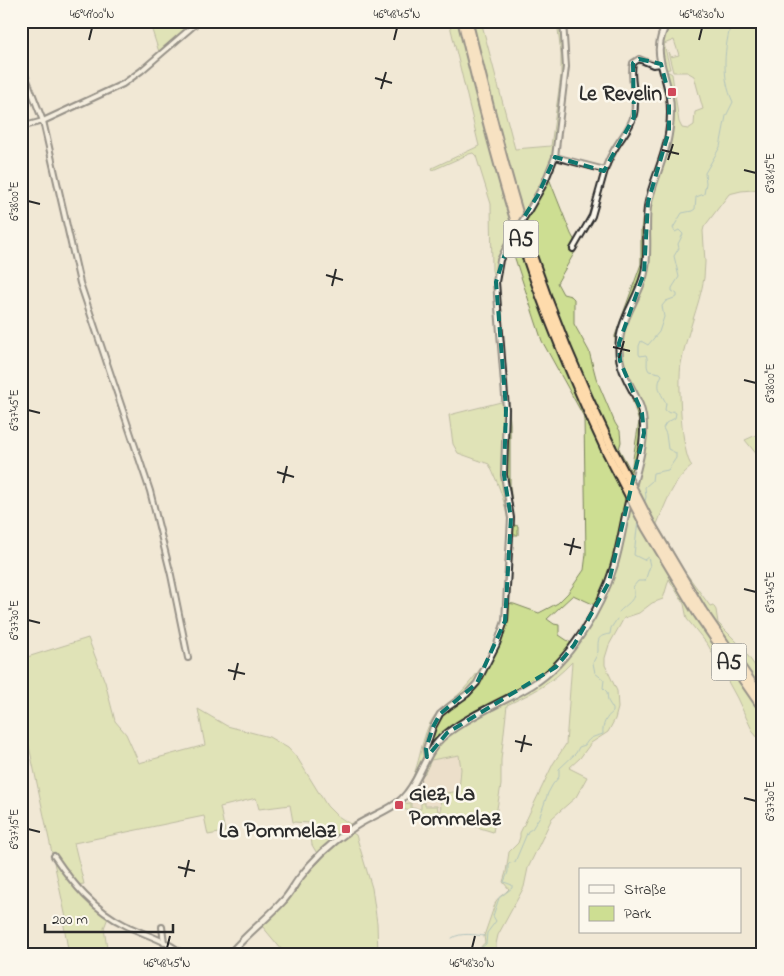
<svg xmlns="http://www.w3.org/2000/svg" width="784" height="976" viewBox="0 0 784 976" font-family="'Indie Flower',sans-serif">
<style>
.built{fill:#e6d6bc}
.green{fill:#cdde92;stroke:#7c845e;fill-rule:evenodd}
.lines{fill:none;stroke-linecap:round;stroke-linejoin:round}
.stream{stroke:#68989f;stroke-width:1}
.minor-casing{stroke:#2b2b2b;stroke-width:8}
.tertiary-casing{stroke:#2b2b2b;stroke-width:9}
.motorway-casing{stroke:#2b2b2b;stroke-width:11}
.minor{stroke:#fbf7ec;stroke-width:4}
.tertiary{stroke:#fbf7ec;stroke-width:5}
.motorway{stroke:#fedbac;stroke-width:7}
.minor-bridge-casing{stroke:#2b2b2b;stroke-width:8;stroke-linecap:butt}
.motorway-bridge-casing{stroke:#2b2b2b;stroke-width:11;stroke-linecap:butt}
.minor-bridge{stroke:#fbf7ec;stroke-width:4}
.motorway-bridge{stroke:#fedbac;stroke-width:7}
.marked{fill:none;stroke:#0f766e;stroke-width:4;stroke-dasharray:10 6;stroke-linejoin:round}
.ticks{fill:none;stroke:#2b2b2b;stroke-width:2}
.poi-dot{fill:#d1495b;stroke:#fbf7ec;stroke-width:2}
.labels{text-anchor:middle;stroke-width:5;stroke-linejoin:round;paint-order:stroke}
.shield{fill:#fbf7ec;stroke:#696865;stroke-width:1}
.shield-label{font-size:21px;font-weight:bold;fill:#2b2b2b}
.poi-label{font-size:22px;font-weight:bold;fill:#2b2b2b;stroke:#fbf7ec;text-anchor:end}
.neatline{fill:none;stroke:#2b2b2b;stroke-width:2}
.ticks-label{font-size:12px;text-anchor:middle;fill:#2b2b2b}
</style>
<rect width="100%" height="100%" fill="#f1e8d6"/>
<filter id="ink" filterUnits="userSpaceOnUse"><feTurbulence type="fractalNoise" baseFrequency=".02" numOctaves="2"/><feDisplacementMap in="SourceGraphic" scale="10" xChannelSelector="R" yChannelSelector="G"/><feConvolveMatrix kernelMatrix="1 2 1 2 8 2 1 2 1" color-interpolation-filters="sRGB"/></filter>
<g filter="url(#ink)">
<polygon class="built" points="460,755 461,769 459,791 440,794 441,811 437,811 437,807 425,806 425,803 421,809 411,808 411,803 400,804 396,808 391,808 416,778 425,773 431,760"/>
<g class="green">
<polygon points="159,21 167,21 188,30 160,55 150,24"/>
<path d="M449,21H481L515,149L551,146L561,75V55L557,21H563L566,58L555,157L548,176L571,234L576,243V250L557,283L563,294L571,296L574,299V324L589,351L596,378L615,423L620,431L621,442L619,449L631,471L639,422L631,396L616,361L615,336L641,264V230L644,207L652,178L664,147L666,134L671,130V101L663,73L669,72L672,74L679,122L682,128L688,129L694,125L695,112L703,109L694,76L687,72H673L668,52H669L671,57L679,55L674,40L664,44L670,69L662,70L661,64L662,31L639,29V21H742L763,25V189L741,191L729,194L704,227L703,231L705,262L704,278C699,307 686,335 681,364C678,381 681,455 692,466C673,480 666,503 657,524L683,569L710,606L713,605L716,610L718,623L740,645L763,677V744L753,732L737,698L708,645L687,619L684,604L669,579L663,599L652,603L639,613L624,618L609,645L605,658V665L617,691L618,708L615,719L608,732L591,743L580,758L569,768L587,777L576,797L552,818L528,868L524,887L498,935L496,944V955H481C480,949 480,946 485,943L484,936L496,901C499,896 505,894 509,889L503,882L506,872L509,852L518,843L520,837V833L553,764L566,744L572,662C551,684 534,692 507,705L501,760V785L493,832L448,818L396,808L400,804L411,803V808L421,809V803H425V806H437L438,811H441L440,794L459,791L461,769L459,755L431,760L425,773L420,777L404,798L349,831L356,835L372,888L377,923L378,955H272L282,950L262,926L286,902L292,893L295,892L300,884L299,882L321,860L312,845L309,823L293,822L290,805L259,809L256,798L220,807L225,832L208,835L204,816L74,843L84,884L76,885L109,915L104,928L108,955H69L63,920L66,918L21,709V659L88,638L105,682L115,721L126,734L139,763L205,745L198,709L227,726L269,737L288,748L298,759L327,806L335,814L350,824C368,814 389,808 403,793C422,771 418,741 433,718C440,707 452,701 461,692C479,674 496,647 502,623L509,534C508,509 500,487 489,464L458,453L453,444L449,415L505,401V393L508,394L510,424V486L514,525L518,526V535H512L506,603L514,604L539,613L558,603L568,593L584,570L586,554L584,417L542,341L510,243L500,260L497,289L492,270L491,204L476,156L473,153L469,154L433,170L432,168L479,146ZM573,595L597,606L574,645L559,635V625L554,624L547,619Z"/>
<polygon points="763,432 763,462 745,440"/>
</g>
<g class="lines">
<g class="stream">
<path d="M644,505L646,497L645,487L652,481L653,473L668,470L676,458V453L668,449L666,434L663,428L666,423L675,418L676,413L673,411L669,413L665,410L666,403C661,393 655,387 662,375L660,373L649,371C645,365 649,361 646,355L640,356L639,354V346L641,341L648,345L659,332L664,317L662,306L666,301L677,297V294L672,291V288L679,277L674,256L679,248L678,244L683,234L679,230L675,232L673,228L682,213L692,211L695,209L696,197L704,194L706,183L705,173L720,147L726,116L733,102C721,77 724,47 732,21"/>
<path d="M619,612C626,604 638,600 633,587L638,581H645L650,566L648,557L644,560L634,555L638,520"/>
<path d="M452,938C461,932 475,935 485,936"/>
<path d="M485,955L481,948L486,944L487,933L496,921L493,916L499,898L512,888V885L504,882L508,872V865L510,863L515,862L528,831L532,829L540,816L548,793L553,784L559,777V769L576,753L579,747L585,745C590,736 595,737 603,734C602,725 606,717 613,712V709L608,701L607,692L603,688L604,680L595,673L593,663C594,659 598,655 598,651C598,639 597,636 610,634L611,628L617,619"/>
</g>
<g class="minor-casing">
<g id="minor">
<polyline points="21,65 43,121 80,283 150,491 171,575 188,658"/>
<polyline points="21,127 43,121 123,84 141,71 199,21"/>
<path d="M555,157L605,170C608,160 613,151 619,142C625,133 632,125 634,114C638,97 629,80 633,63L639,59L653,65L661,64"/>
<polyline points="529,210 544,184 555,157 566,67 563,21"/>
<polyline points="573,249 592,216 605,170"/>
<polyline points="427,757 426,749 433,727 440,714 450,706 467,694 477,683 497,644 505,621 511,518 504,475 506,409 496,282 500,260 510,240"/>
<path d="M54,856C73,884 94,910 125,925C142,934 170,941 183,955"/>
<polyline points="162,927 164,943"/>
</g>
</g>
<g class="tertiary-casing">
<g id="tertiary">
<path d="M632,488C639,462 649,432 640,406C632,387 619,371 619,350C618,322 637,301 644,275C650,252 644,227 648,204C653,179 666,157 669,131C671,119 671,106 669,94C663,64 651,51 668,21"/>
<path d="M229,955C245,935 266,920 283,901C289,895 293,887 298,880C312,861 331,843 350,830C366,817 387,813 402,799C421,781 424,751 446,734C471,714 504,702 532,685C570,662 601,608 614,566C621,543 624,519 630,496"/>
</g>
</g>
<g class="motorway-casing">
<g id="motorway">
<path d="M462,21C479,93 497,164 519,234C542,307 572,379 605,449"/>
<path d="M468,21C485,89 501,157 522,224C546,300 576,374 611,446"/>
<polyline points="702,610 763,699"/>
<polyline points="697,613 763,709"/>
</g>
</g>
<use href="#minor" class="minor"/>
<use href="#tertiary" class="tertiary"/>
<use href="#motorway" class="motorway"/>
<g class="minor-bridge-casing">
<polyline id="minor-bridge" points="510,240 529,210"/>
</g>
<g class="motorway-bridge-casing">
<g id="motorway-bridge">
<polyline points="611,446 651,524 702,610"/>
<polyline points="605,449 646,528 697,613"/>
</g>
</g>
<use href="#minor-bridge" class="minor-bridge"/>
<use href="#motorway-bridge" class="motorway-bridge"/>
</g>
</g>
<path d="M0 0H784V976H0ZM639,59L661,64L669,95V131L648,202L644,273L619,343L620,361L642,413L644,433L609,582L574,645L556,667L447,733L427,757L426,749L433,727L440,714L477,683L505,621L511,518L504,475L506,409L496,282L509,241L538,195L555,157L604,171L634,117L633,63Z" fill="#f1e8d6" fill-opacity=".55" fill-rule="evenodd"/>
<path class="marked" d="M639,59L661,64L669,95V131L648,202L644,273L619,343L620,361L642,413L644,433L609,582L574,645L556,667L447,733L427,757L426,749L433,727L440,714L477,683L505,621L511,518L504,475L506,409L496,282L509,241L538,195L555,157L604,171L634,117L633,63Z"/>
<path class="ticks" d="M89,40L92,28M394,40L397,28M699,40L702,28M375,78L392,83M381,89L386,72M662,150L679,154M668,160L673,144M744,170L756,173M28,201L40,204M326,275L343,280M332,286L336,269M613,347L630,351M619,358L624,341M744,380L756,383M28,410L40,413M277,472L294,477M283,483L287,466M564,544L581,548M570,555L574,538M744,589L756,592M28,620L40,623M228,670L245,674M234,680L238,663M515,741L532,745M521,752L525,735M744,798L756,801M28,829L40,832M178,867L195,871M185,877L189,860M167,948L170,936M472,948L475,936"/>
<g class="poi-dot">
<rect x="667" y="87" width="10" height="10" rx="2.5"/>
<rect x="394" y="800" width="10" height="10" rx="2.5"/>
<rect x="341" y="824" width="10" height="10" rx="2.5"/>
</g>
<g class="labels">
<g class="shield">
<rect x="503.5" y="220.5" width="35" height="37" rx="4"/>
<rect x="711.5" y="643.5" width="35" height="37" rx="4"/>
</g>
<g class="shield-label">
<text x="521" y="246">A5</text>
<text x="729" y="669">A5</text>
</g>
<g class="poi-label">
<text x="662" y="100">Le Revelin</text>
<text x="409" y="800" text-anchor="start">Giez, La<tspan x="409" dy="25">Pommelaz</tspan></text>
<text x="336" y="837">La Pommelaz</text>
</g>
</g>
<rect width="784" height="976" fill="none" stroke="#fbf7ec" stroke-width="55"/>
<rect x="579" y="868" width="162" height="65" fill="#fbf7ec" stroke="#a8a59f"/>
<rect x="589" y="885" width="25" height="8" fill="#fbf7ec" stroke="#a8a59f"/>
<text x="624" y="894" font-size="15" fill="#2b2b2b">Straße</text>
<rect x="589" y="906" width="25" height="15" fill="#cdde92" stroke="#a8a59f"/>
<text x="624" y="918" font-size="15" fill="#2b2b2b">Park</text>
<path d="M45 924v8h128v-8" fill="none" stroke="#2b2b2b" stroke-width="2.5"/>
<text x="52" y="924" font-size="15" fill="#2b2b2b" stroke="#fbf7ec" stroke-width="4" paint-order="stroke">200 m</text>
<rect x="28" y="28" width="728" height="920" class="neatline"/>
<g class="ticks-label">
<text x="92" y="18">46°49'00"N</text>
<text x="397" y="18">46°48'45"N</text>
<text x="702" y="18">46°48'30"N</text>
<text transform="translate(770 173) rotate(-90)" y="4">6°38'15"E</text>
<text transform="translate(14 201) rotate(-90)" y="4">6°38'00"E</text>
<text transform="translate(770 383) rotate(-90)" y="4">6°38'00"E</text>
<text transform="translate(14 410) rotate(-90)" y="4">6°37'45"E</text>
<text transform="translate(770 592) rotate(-90)" y="4">6°37'45"E</text>
<text transform="translate(14 620) rotate(-90)" y="4">6°37'30"E</text>
<text transform="translate(770 801) rotate(-90)" y="4">6°37'30"E</text>
<text transform="translate(14 829) rotate(-90)" y="4">6°37'15"E</text>
<text x="167" y="967">46°48'45"N</text>
<text x="472" y="967">46°48'30"N</text>
</g>
</svg>
